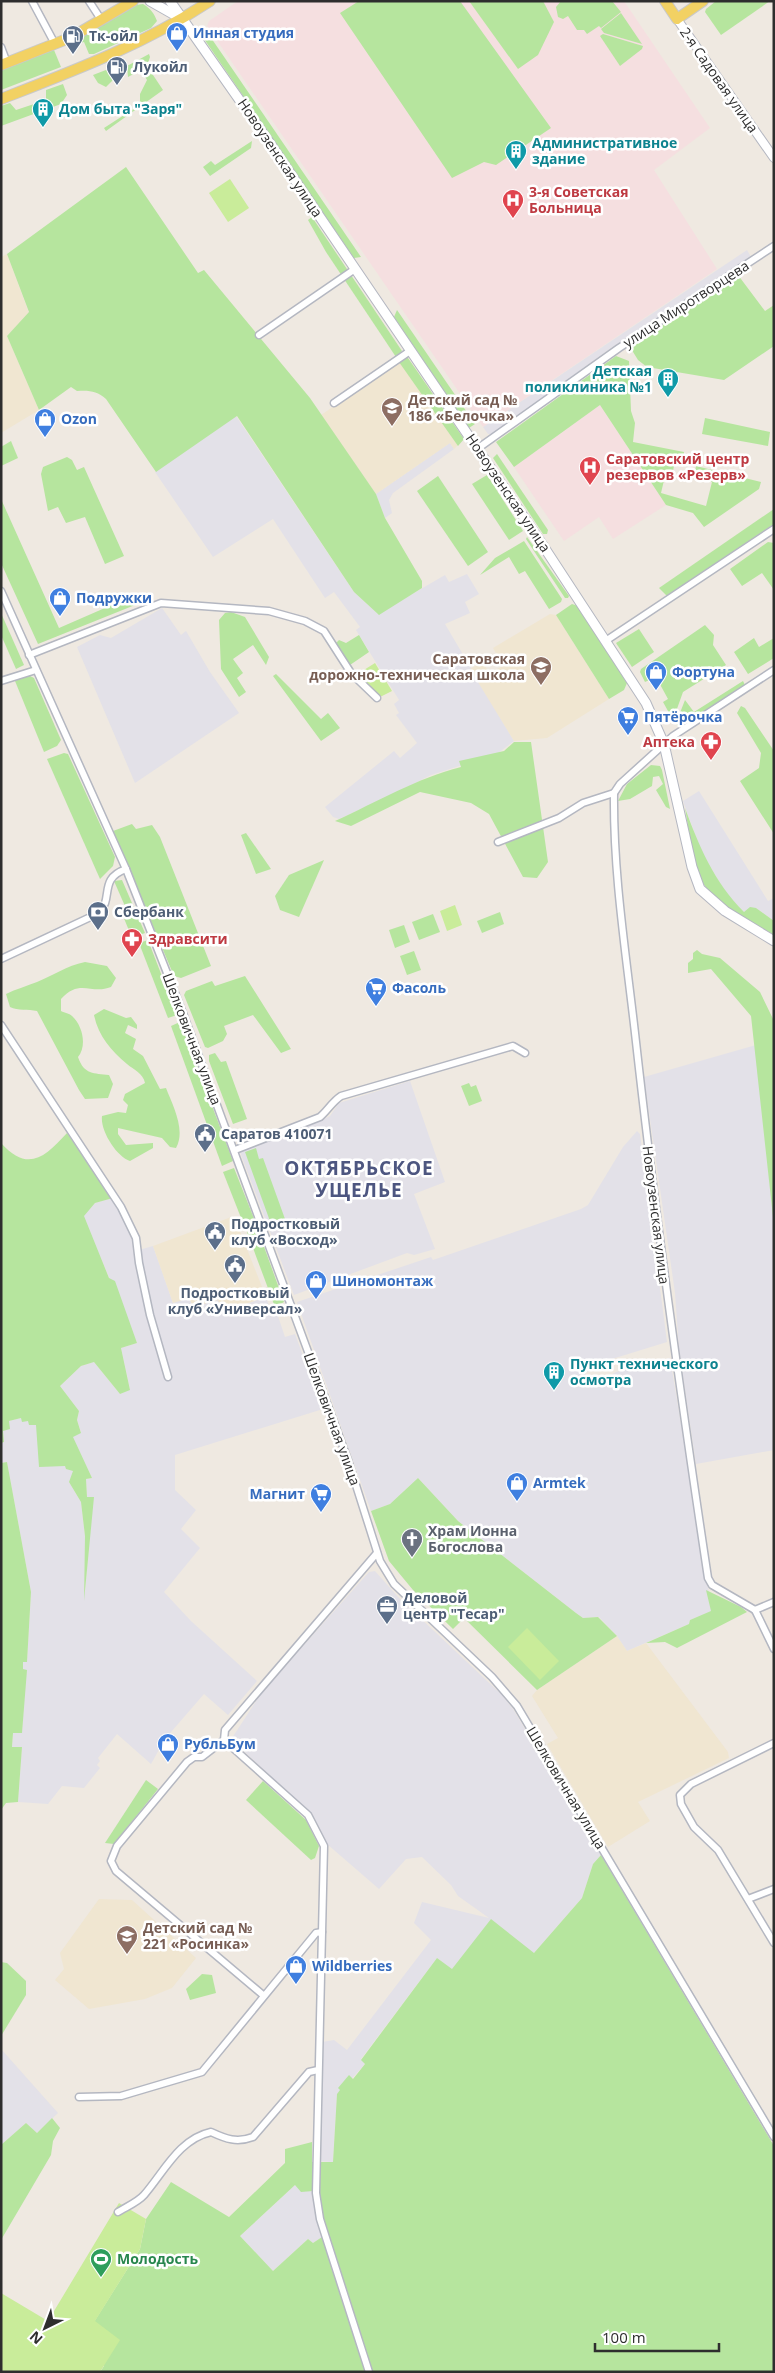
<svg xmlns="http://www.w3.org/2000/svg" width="775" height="2373" viewBox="0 0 775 2373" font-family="'Open Sans',sans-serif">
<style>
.industrial{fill:#e3e1e8}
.education{fill:#f0e6d1}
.medical{fill:#f5dfe0}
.green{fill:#b6e59e;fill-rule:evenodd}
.pitch{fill:#c9ec9a}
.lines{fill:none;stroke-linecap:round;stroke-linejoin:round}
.minor-casing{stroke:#b4b7c1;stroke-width:9}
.tertiary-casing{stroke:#b4b7c1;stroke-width:10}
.secondary-casing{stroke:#b4b7c1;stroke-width:11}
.primary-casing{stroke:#c9c9c9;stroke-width:12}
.minor{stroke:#fff;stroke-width:6}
.tertiary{stroke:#fff;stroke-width:8}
.secondary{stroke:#fff;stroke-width:9}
.primary{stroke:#f2d163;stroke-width:10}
.labels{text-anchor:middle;stroke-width:5;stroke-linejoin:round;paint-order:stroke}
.shop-label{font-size:14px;font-weight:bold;fill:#366cbe;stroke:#fff;text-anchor:start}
.service-label{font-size:14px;font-weight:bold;fill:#4e5e75;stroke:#fff;text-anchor:start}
.street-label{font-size:14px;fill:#2e2e2e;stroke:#fff}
.culture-label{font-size:14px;font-weight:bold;fill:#0d838f;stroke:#fff;text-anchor:start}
.health-label{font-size:14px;font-weight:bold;fill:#be3a42;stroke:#fff;text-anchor:start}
.education-label{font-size:14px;font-weight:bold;fill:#785e54;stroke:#fff;text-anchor:start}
.worship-label{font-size:14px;font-weight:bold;fill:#5b616d;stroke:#fff;text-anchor:start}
.leisure-label{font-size:14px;font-weight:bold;fill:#27864d;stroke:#fff;text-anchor:start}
.district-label{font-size:19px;font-weight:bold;letter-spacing:1px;fill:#4d5680;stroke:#fff}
</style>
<rect width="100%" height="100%" fill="#efe9e1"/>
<g class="industrial">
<polygon points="747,250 751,257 614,346 492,434 488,434 483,427"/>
<polygon points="236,416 354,592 378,614 445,575 449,582 467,574 479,594 465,602 470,613 445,624 514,741 497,754 431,775 388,797 339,819 333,817 325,807 394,751 400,758 417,743 396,715 399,713 394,704 399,700 356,630 360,627 334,592 325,598 273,519 213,557 155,472"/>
<polygon points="450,443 454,449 393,493 389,500 392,513 385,518 376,494"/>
<polygon points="162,608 181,635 186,631 210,672 239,713 135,783 77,647 100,635 111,638"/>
<polygon points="699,791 768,901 774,898 774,921 756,908 744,912 727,895 701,851 683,801"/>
<polygon points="756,1045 774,1226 774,1450 696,1464 679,1349 675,1293 644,1077"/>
<polygon points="410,1081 445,1182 414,1194 435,1249 414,1255 407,1253 294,1295 240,1152 318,1122 330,1116 339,1103"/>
<polygon points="637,1131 640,1134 667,1342 612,1359 585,1373 592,1387 616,1372 670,1358 712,1611 690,1620 689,1624 627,1651 617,1636 599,1617 583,1618 576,1613 458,1521 418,1478 390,1504 371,1511 297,1302 431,1257 433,1260 581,1209 588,1205 623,1147"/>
<polygon points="113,1198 139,1250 153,1246 173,1303 189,1297 193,1307 218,1299 222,1312 266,1297 270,1309 275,1307 285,1337 295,1334 323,1409 175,1455 175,1490 196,1510 181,1529 200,1548 164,1592 191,1621 257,1681 228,1715 204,1694 165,1739 151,1764 117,1734 98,1758 100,1761 97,1765 100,1768 84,1788 62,1786 48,1804 18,1802 22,1747 12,1747 13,1732 22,1732 26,1670 23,1670 23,1661 27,1662 31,1592 7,1462 1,1463 1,1443 4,1442 3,1431 9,1421 21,1418 36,1425 66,1466 74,1471 69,1482 81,1502 85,1536 85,1592 93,1497 87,1498 86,1479 92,1478 72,1437 81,1432 77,1420 79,1411 60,1386 81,1366 94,1362 120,1394 130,1389 121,1348 137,1343 83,1216 95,1203"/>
<polygon points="375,1571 399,1598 502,1695 513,1709 601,1855 593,1864 582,1898 534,1953 460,1959 452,1970 437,1958 361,2059 365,2064 337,2095 333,2162 317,2161 322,2042 334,2040 347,2050 431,1940 414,1923 422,1902 489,1918 458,1896 451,1885 422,1857 406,1859 379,1889 327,1844 309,1812 234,1742 232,1738 262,1692 369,1572"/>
<polygon points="1,2049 58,2113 37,2133 26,2123 1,2145"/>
<polygon points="295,2185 313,2191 323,2237 313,2243 308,2239 273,2271 240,2236"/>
</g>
<g class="education">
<polygon points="7,254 29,313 7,336 39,410 1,433 1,257"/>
<polygon points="405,358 408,358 464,439 454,449 450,443 376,494 321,415"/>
<polygon points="550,614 556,615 609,699 547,738 514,741 470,669 483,662 489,673 503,666 493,648"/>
<polygon points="234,1216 266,1297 222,1312 218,1300 193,1307 189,1298 173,1303 153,1246"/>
<polygon points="617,1636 627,1651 646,1643 728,1752 729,1758 638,1802 650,1821 608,1847 547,1744 558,1738 532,1696 537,1690"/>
<polygon points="99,1899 132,1900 196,1958 172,1988 145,1999 89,2009 55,1980 64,1969 60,1953"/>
</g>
<g class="medical">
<polygon points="238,1 624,1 710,128 654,170 717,269 483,427 207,26 209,21"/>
<polygon points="600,405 666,505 613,539 599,517 564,541 514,467"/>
</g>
<g class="green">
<polygon points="359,1 460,1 551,128 496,165 484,162 452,178 340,13"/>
<polygon points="469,1 543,1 554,22 538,55 518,69"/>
<polygon points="561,1 612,1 621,12 601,28 599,26 587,34 584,30 577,30 568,16 563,19 558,17 556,7"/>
<polygon points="716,1 770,1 721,35 705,12 706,9"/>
<path d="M143,4C151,9 154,13 157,21L151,28L94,54H89L84,42L80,43L84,36L136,5Z"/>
<polygon points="621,13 642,44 604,33 601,29"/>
<polygon points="205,29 361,257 354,258 202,36 202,31"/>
<polygon points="603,34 643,46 642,49 620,66 600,36"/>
<polygon points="54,50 61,67 1,90 1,70"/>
<polygon points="149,54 150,57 147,66 163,90 106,131 104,128 135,108 140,101 140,94 147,80 141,70 128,77 127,66"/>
<polygon points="111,68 114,79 106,87 98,83 93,75"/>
<polygon points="63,84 67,95 61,104 1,126 1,106 10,103 16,110 46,100 46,90"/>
<polygon points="252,141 251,148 210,176 203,167 211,161 215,165"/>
<path d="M126,167L198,273L204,270L310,398L376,494L385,518L422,581V588L379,615L354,592L237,416L156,472L106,399C97,391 89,390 77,391L71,387L39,410L7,336L29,312L7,254Z"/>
<polygon points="312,217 402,351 396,357 326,252 308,220"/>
<polygon points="738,275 765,311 774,305 774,346 724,380 647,367 638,360 630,347"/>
<polygon points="397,310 475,424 469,428 394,317"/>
<polygon points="616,356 629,361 631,411 635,423 633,442 684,452 683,466 674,466 673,471 666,472 661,493 706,506 712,482 694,477 696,466 761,482 759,489 704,527 693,513 666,505 600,405 514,467 496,442"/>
<polygon points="405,358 408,358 464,439 458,446 399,362"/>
<polygon points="705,418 770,432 768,446 702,434"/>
<polygon points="11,441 18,458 1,466 1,447"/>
<polygon points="497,454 548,530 547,534 543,534 493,458"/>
<polygon points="67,457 72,460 77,470 84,467 124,556 105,564 85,517 66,523 58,507 48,511 41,474 43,467"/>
<polygon points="487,475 523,531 509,540 472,484"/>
<polygon points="438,476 488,552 468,566 417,491"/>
<polygon points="1,499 59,628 137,594 140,603 38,644 1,563"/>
<polygon points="774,509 774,524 667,596 659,588"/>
<polygon points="527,537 569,596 568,598 565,598 526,539"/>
<polygon points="524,541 562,599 561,602 549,609 525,571 519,574 509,557 480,575 495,558"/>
<polygon points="768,542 774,543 774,590 762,573 742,586 730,569"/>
<polygon points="572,604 578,606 627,683 624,690 609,699 556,615"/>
<polygon points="231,612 245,617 269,657 266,665 253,645 233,659 243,673 237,678 246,692 239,697 221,669 219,620 225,613"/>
<polygon points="1,613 24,665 16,669 1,635"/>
<polygon points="705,625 714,635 713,645 726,665 683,692 673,720 663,702 668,699 656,677 645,682 640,672 641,669"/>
<polygon points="639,629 654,652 632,667 616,643"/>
<polygon points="359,635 369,652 350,665 336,643 339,640 346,643"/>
<polygon points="754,638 759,647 774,638 774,658 748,674 734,652"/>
<polygon points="276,674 321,719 328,713 340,728 321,741 273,676"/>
<polygon points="28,675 34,678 61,740 57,746 44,752 15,681"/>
<polygon points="743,681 745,685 680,729 676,723 685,700 694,712"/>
<polygon points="741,706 745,708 774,751 774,834 740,781 759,768 761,753 737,713"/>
<path d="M514,742H531L548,862L537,878L523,877L489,814L471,803L420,792L351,826L335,821C377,802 417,778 461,767L459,761L504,751Z"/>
<polygon points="64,753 68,754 115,857 113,866 100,879 47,759"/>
<polygon points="651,765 660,766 662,770 670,809 666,807 656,790 663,784 659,776 653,777 652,786 630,799 618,801 627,784"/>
<path d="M685,808C699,846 714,882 744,912L750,907L756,908L774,921V935C751,921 720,908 705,886C692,868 689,829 685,808Z"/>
<polygon points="132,824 136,829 152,825 160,837 211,966 181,978 174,976 113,831"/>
<polygon points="246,833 271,869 256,874 241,835"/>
<polygon points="324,860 299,917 280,910 275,896 289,875"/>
<polygon points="122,880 145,933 137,936 135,931 130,933 123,916 128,913 114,881"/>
<polygon points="500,912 504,924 482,933 477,921"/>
<polygon points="433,914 440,932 419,940 412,922"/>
<polygon points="404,925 410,942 395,948 389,930"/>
<polygon points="148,940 177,1015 168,1018 139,943"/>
<polygon points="697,950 702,954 720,958 760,992 774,1021 774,1226 751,1016 711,969 688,973 688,963 693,959 693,953"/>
<polygon points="414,951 421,970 407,975 400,956"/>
<path d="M85,962L107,966L116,978L111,987C91,995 80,978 61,999V1011C65,1013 69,1013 72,1016C83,1026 87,1046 78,1057C84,1075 94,1073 109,1075L113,1084L108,1098L85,1099L79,1090L37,1011C28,1009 18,1011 10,1007L6,994C16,989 27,986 37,982C54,975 66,966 85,962Z"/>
<polygon points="245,976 291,1049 281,1053 253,1015 224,1026 227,1034 223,1041 208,1048 205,1047 184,995 186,991 212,981 215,986"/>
<path d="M104,1009L126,1018L131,1017L137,1025V1029L128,1025L125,1033L136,1039L133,1049L143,1056L160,1089L166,1088C173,1106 186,1130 176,1148L170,1147L162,1138L118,1128V1134L126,1145L153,1143V1148L130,1161C117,1157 100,1131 102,1116L118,1112L126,1113L128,1105L123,1100L125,1094L145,1083C143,1073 134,1070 127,1064C111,1051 98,1035 94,1015Z"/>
<polygon points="180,1022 233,1161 222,1166 171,1026"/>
<polygon points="215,1053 221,1062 226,1061 247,1119 233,1124 209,1061 209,1055"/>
<polygon points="469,1083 471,1087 476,1085 482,1101 469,1106 461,1086"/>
<path d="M67,1133L113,1198L95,1203L84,1216L109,1278L115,1281L137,1343L121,1348L130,1390L120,1394L94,1362L81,1366L60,1386L79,1411L77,1420L81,1433L73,1437L92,1478L86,1479L87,1497H94L84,1601L85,1536L81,1502L69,1482L73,1471L66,1469L65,1466L39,1467L36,1425H29L28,1421L22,1422L21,1418L9,1421L10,1429L3,1431L4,1442L1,1443V1143C28,1173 45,1157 67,1133Z"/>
<polygon points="256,1148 259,1159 263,1158 285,1219 271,1224 245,1152"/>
<polygon points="234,1168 255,1221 252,1225 245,1228 223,1172"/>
<polygon points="254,1229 258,1230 284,1302 275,1307 247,1232"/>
<polygon points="7,1462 31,1592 27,1662 23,1662 23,1669 27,1670 22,1733 13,1733 12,1747 22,1747 18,1802 6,1803 1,1810 1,1463"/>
<polygon points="418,1478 458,1521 576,1613 583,1618 598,1617 617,1636 537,1690 464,1618 453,1629 413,1590 389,1561 371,1511 390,1504"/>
<polygon points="706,1590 741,1607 747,1612 677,1648 665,1642 646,1643 689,1624 690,1620 711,1611"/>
<polygon points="146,1780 158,1789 114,1844 105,1843"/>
<polygon points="263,1781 306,1820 319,1846 315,1858 311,1860 246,1800"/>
<path d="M601,1855L774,2146V2372H100L104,2366L94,2322L140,2249L146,2219L171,2182L229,2217L285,2163V2149L312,2142V2162H333L337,2094L340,2090L338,2088L349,2075L353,2079L365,2064L361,2060L437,1958L452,1969L491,1919L534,1953L582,1898L593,1864ZM295,2185L301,2192L313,2191L322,2237L313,2243L308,2239L273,2271L240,2236Z"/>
<polygon points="1,1962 7,1963 26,1981 26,1995 1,2036"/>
<polygon points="202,1974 212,1975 216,1993 190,2000 186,1989"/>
<polygon points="52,2118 60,2128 53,2141 51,2155 1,2240 1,2145 26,2123 37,2133"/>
</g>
<g class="pitch">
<polygon points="230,179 249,208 228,222 209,193"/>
<polygon points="375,663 392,691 380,697 356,675"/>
<polygon points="455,905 462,925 447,931 440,911"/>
<polygon points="527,1628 559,1661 540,1680 508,1647"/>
<polygon points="119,2203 146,2219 140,2249 95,2321 120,2340 100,2372 1,2372 1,2293 48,2321"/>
</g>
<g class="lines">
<g class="minor-casing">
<g id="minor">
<polyline points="32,1 55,44"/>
<polyline points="89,1 102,21"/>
<polyline points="1,47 7,63"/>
<polyline points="259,335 355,269"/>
<polyline points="334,403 410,351"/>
<polyline points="477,449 619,348 774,246"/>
<polyline points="1,591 126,869 184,1016 348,1460 380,1561 394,1584 492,1677 517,1706 774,2137"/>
<polyline points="607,640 774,529"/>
<polyline points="29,655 161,603 269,611 305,621 324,631 351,673 377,698"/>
<polyline points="1,681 36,670"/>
<path d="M614,793C613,876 627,960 636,1042C656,1221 681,1399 708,1578L712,1585L755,1610"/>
<polyline points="498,842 559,818 583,803 614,793 620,784 673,736 774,670"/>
<path d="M1,959L99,913C114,898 98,879 126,869"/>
<polyline points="1,1025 121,1207 136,1238 139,1263 150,1315 168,1377"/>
<path d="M235,1150L320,1117C328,1110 332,1102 341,1096L513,1046L525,1053"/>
<polyline points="755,1610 774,1649"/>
<polyline points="755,1610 774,1602"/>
<polyline points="224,1740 202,1757 194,1757 187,1762 117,1846 111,1861 116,1871 263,1995"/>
<polyline points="774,1743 691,1784 680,1795 681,1804 694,1827 718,1850 774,1943"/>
<polyline points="748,1899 774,1889"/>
<polyline points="79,2097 121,2096 202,2072 316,1933 322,1932"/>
<path d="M118,2212C126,2207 138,2202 144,2195C164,2172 179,2139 211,2132C226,2139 237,2143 253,2137L309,2072L318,2070"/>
<polyline points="369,2372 320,2219 316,2193 324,1846 308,1815 224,1740 225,1730 377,1553"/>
</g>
</g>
<g class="tertiary-casing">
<polyline id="tertiary" points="677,19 774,158"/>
</g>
<g class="secondary-casing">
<g id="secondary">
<polyline points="150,1 180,18"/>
<polyline points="170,1 269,142 542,544 646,703 664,744 692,867 700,889 725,911 774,941"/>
</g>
</g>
<g class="primary-casing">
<g id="primary">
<polyline points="665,1 677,19 703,1"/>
<polyline points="1,65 72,37 133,1"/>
<path d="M1,99C73,71 145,44 210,1"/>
</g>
</g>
<use href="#minor" class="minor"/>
<use href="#tertiary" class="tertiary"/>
<use href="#secondary" class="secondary"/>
<use href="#primary" class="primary"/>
</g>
<defs>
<g id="shop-pin" transform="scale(1.125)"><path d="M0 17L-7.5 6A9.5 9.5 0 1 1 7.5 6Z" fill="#3f7fe0" stroke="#fff"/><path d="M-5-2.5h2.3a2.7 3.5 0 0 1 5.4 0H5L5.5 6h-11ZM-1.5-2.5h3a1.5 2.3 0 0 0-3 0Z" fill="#fff"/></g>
<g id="fuel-pin" transform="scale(1.125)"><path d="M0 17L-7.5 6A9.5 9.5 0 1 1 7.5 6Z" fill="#5c6f8a" stroke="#fff"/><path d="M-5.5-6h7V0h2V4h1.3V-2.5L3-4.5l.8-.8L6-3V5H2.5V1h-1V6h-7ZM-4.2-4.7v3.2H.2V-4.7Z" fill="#fff"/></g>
<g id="building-pin" transform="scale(1.125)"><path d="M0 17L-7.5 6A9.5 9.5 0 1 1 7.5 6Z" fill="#0f9aa8" stroke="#fff"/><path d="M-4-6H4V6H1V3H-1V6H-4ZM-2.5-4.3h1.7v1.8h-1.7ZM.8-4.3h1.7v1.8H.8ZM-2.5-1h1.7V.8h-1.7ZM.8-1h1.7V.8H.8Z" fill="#fff"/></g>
<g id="hospital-pin" transform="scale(1.125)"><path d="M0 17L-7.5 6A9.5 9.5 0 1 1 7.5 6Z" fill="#e0444e" stroke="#fff"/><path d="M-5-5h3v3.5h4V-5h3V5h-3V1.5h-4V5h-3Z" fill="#fff"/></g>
<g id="school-pin" transform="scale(1.125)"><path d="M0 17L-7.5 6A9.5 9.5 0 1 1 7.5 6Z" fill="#8d6e63" stroke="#fff"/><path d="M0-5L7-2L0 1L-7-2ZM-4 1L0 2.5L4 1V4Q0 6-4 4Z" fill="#fff"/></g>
<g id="university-pin" transform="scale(1.125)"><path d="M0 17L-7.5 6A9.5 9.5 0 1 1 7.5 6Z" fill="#8d6e63" stroke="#fff"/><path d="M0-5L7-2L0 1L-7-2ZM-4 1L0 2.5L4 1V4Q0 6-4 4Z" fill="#fff"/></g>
<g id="supermarket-pin" transform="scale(1.125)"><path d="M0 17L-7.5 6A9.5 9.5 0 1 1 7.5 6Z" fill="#3f7fe0" stroke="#fff"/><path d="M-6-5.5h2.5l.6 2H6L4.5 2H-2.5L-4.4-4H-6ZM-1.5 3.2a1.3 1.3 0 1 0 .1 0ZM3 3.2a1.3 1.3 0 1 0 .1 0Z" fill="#fff"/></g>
<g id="pharmacy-pin" transform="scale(1.125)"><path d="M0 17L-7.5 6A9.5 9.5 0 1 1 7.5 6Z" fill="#e0444e" stroke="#fff"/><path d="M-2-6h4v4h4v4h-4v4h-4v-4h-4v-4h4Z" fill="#fff"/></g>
<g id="bank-pin" transform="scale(1.125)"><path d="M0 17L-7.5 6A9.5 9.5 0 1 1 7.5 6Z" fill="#5c6f8a" stroke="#fff"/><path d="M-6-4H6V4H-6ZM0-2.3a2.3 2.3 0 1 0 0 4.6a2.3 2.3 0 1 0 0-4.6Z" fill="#fff"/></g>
<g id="civic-pin" transform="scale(1.125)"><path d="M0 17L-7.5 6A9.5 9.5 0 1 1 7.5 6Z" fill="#5c6f8a" stroke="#fff"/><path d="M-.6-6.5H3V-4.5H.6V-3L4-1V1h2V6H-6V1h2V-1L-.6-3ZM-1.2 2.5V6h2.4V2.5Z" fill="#fff"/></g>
<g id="church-pin" transform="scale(1.125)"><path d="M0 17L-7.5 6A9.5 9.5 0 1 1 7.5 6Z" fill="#6b7280" stroke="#fff"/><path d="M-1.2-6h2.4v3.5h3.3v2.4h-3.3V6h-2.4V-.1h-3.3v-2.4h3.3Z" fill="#fff"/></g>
<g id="office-pin" transform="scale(1.125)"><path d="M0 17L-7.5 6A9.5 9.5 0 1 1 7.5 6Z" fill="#5c6f8a" stroke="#fff"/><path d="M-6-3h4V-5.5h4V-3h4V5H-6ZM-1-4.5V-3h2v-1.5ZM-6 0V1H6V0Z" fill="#fff"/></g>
<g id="stadium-pin" transform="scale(1.125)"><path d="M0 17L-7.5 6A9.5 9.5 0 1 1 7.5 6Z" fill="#2e9e5b" stroke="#fff"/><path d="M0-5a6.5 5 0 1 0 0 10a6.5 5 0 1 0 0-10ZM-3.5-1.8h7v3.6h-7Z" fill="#fff"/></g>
</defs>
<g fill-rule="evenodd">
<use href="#shop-pin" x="177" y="33"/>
<use href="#fuel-pin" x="73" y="36"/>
<use href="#fuel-pin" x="117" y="67"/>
<use href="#building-pin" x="43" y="109"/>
<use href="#building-pin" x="516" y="151"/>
<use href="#hospital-pin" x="513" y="200"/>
<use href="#building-pin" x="668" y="379"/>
<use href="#school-pin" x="392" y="408"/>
<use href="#shop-pin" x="45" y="419"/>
<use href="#hospital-pin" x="590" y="467"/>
<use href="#shop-pin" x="60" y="598"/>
<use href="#university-pin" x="541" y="667"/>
<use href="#shop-pin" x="656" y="672"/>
<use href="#supermarket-pin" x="628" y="717"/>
<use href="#pharmacy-pin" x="711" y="742"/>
<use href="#bank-pin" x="98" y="912"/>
<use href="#pharmacy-pin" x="132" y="939"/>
<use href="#supermarket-pin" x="376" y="988"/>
<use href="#civic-pin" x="205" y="1134"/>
<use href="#civic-pin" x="215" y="1232"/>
<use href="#civic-pin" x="235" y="1265"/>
<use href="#shop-pin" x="316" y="1281"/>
<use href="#building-pin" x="554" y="1372"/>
<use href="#shop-pin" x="517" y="1483"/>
<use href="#supermarket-pin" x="321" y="1494"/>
<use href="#church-pin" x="412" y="1539"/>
<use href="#office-pin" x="387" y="1606"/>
<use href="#shop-pin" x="168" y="1744"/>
<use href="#school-pin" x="127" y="1936"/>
<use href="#shop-pin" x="296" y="1966"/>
<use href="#stadium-pin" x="101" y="2259"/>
</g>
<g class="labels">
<g class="shop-label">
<text x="193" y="38">Инная студия</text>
<text x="61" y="424">Ozon</text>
<text x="76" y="603">Подружки</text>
<text x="672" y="677">Фортуна</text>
<text x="644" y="722">Пятёрочка</text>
<text x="392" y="993">Фасоль</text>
<text x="332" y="1286">Шиномонтаж</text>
<text x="533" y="1488">Armtek</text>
<text x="305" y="1499" text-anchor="end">Магнит</text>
<text x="184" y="1749">РубльБум</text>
<text x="312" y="1971">Wildberries</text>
</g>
<g class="service-label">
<text x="89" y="41">Тк-ойл</text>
<text x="133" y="72">Лукойл</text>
<text x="114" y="917">Сбербанк</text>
<text x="221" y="1139">Саратов 410071</text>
<text x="231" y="1229">Подростковый<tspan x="231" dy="16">клуб «Восход»</tspan></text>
<text x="235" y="1298" text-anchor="middle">Подростковый<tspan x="235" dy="16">клуб «Универсал»</tspan></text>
<text x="403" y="1603">Деловой<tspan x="403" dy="16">центр "Тесар"</tspan></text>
</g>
<g class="street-label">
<text transform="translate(719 80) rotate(55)" y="5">2-я Садовая улица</text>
<text transform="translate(280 158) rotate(56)" y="5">Новоузенская улица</text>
<text transform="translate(686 304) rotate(-33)" y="5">улица Миротворцева</text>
<text transform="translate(508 493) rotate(56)" y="5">Новоузенская улица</text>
<text transform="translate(192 1039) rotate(69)" y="5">Шелковичная улица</text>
<text transform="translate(656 1215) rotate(83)" y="5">Новоузенская улица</text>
<text transform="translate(332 1419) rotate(70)" y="5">Шелковичная улица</text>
<text transform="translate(566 1788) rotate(59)" y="5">Шелковичная улица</text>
</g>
<g class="culture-label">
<text x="59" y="114">Дом быта "Заря"</text>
<text x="532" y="148">Административное<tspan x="532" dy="16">здание</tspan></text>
<text x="652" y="376" text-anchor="end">Детская<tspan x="652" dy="16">поликлиника №1</tspan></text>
<text x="570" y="1369">Пункт технического<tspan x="570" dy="16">осмотра</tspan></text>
</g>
<g class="health-label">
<text x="529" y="197">3-я Советская<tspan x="529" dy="16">Больница</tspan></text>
<text x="606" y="464">Саратовский центр<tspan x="606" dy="16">резервов «Резерв»</tspan></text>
<text x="695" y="747" text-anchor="end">Аптека</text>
<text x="148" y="944">Здравсити</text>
</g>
<g class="education-label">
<text x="408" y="405">Детский сад №<tspan x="408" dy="16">186 «Белочка»</tspan></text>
<text x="525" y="664" text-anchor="end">Саратовская<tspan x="525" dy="16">дорожно-техническая школа</tspan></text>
<text x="143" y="1933">Детский сад №<tspan x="143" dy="16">221 «Росинка»</tspan></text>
</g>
<g class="worship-label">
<text x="428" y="1536">Храм Ионна<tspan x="428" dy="16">Богослова</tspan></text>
</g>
<g class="leisure-label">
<text x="117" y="2264">Молодость</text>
</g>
<g class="district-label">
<text x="359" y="1175">ОКТЯБРЬСКОЕ<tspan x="359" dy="22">УЩЕЛЬЕ</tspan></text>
</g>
</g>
<rect width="775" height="2373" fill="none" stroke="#2e2e2e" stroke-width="5"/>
<g transform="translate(45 2328) rotate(222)" stroke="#ffffff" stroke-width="4" paint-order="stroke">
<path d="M0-4L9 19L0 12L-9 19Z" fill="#2e2e2e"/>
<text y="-8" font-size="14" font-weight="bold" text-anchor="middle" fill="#2e2e2e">N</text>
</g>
<path d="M595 2343v8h124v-8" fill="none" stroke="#2e2e2e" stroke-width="2.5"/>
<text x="602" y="2343" font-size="15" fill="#2e2e2e" stroke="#ffffff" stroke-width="4" paint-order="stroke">100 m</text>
</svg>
